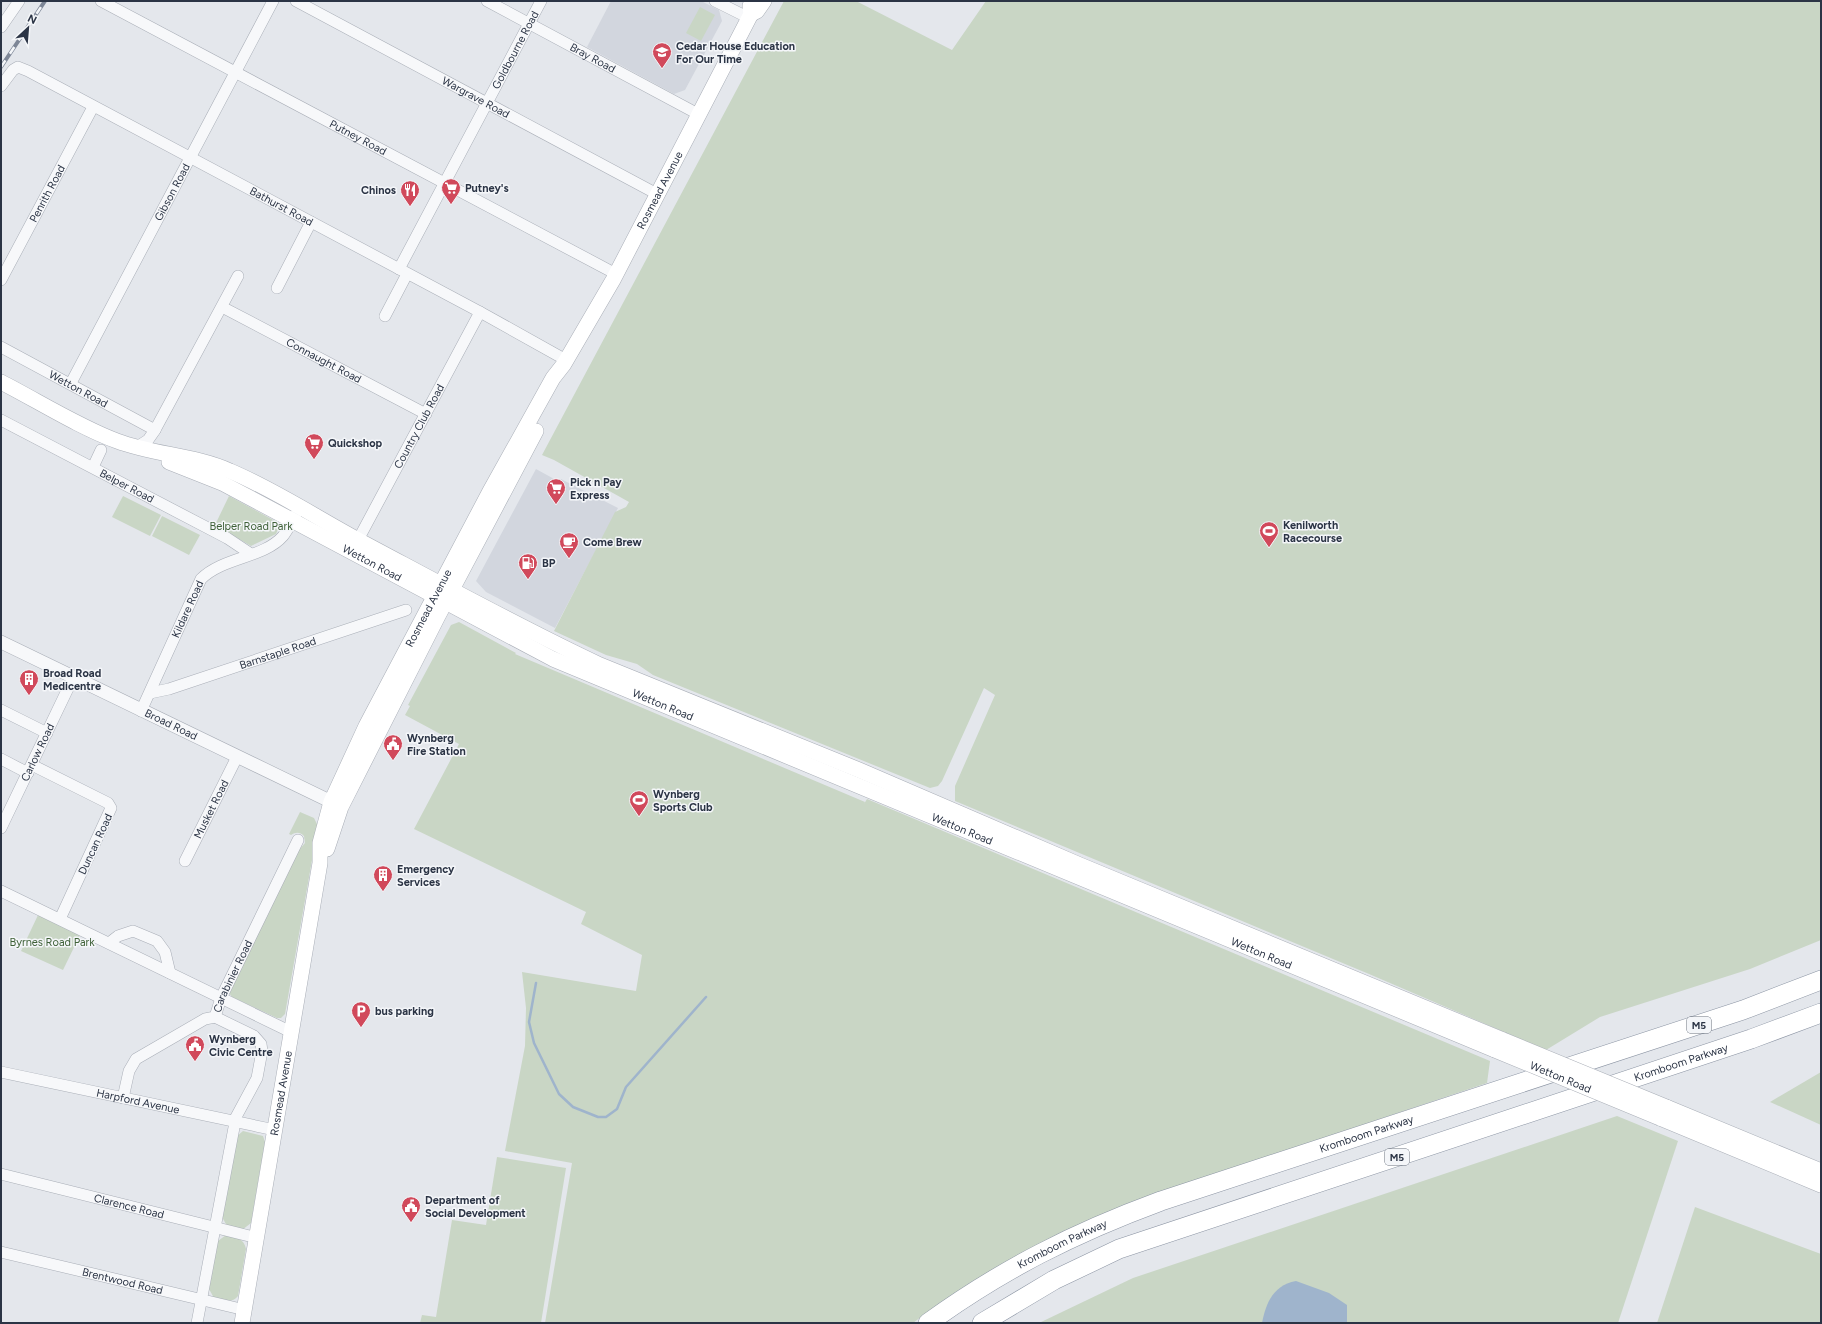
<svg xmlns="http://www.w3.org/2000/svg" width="1822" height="1324" viewBox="0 0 1822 1324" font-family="Figtree,sans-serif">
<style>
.built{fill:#d2d6de}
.green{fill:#c9d6c5}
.water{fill:#9fb4cc}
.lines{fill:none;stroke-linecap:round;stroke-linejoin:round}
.stream{stroke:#9fb4cc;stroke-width:2.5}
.minor-casing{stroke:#a9aeb7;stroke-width:12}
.tertiary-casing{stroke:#a9aeb7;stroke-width:14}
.secondary-casing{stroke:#a9aeb7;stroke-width:16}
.motorway-casing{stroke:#8b94a3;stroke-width:20}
.minor{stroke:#f7f8fa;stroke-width:11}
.tertiary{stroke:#f7f8fa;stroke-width:13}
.secondary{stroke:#fff;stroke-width:15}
.motorway{stroke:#fff;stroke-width:19}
.rail-casing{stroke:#7d8696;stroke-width:4}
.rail{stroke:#f4f6f9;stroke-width:2.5;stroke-dasharray:8;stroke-linecap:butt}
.secondary-bridge-casing{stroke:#a9aeb7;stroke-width:16;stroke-linecap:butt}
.secondary-bridge{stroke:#fff;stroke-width:15}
.labels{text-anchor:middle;stroke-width:3;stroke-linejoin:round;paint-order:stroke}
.shield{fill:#f4f6f9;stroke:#676e7b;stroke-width:1}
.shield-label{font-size:10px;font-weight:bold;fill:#2b3445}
.poi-label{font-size:11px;font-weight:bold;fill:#2b3445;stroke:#f4f6f9;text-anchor:start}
.street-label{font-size:11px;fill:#2b3445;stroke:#f4f6f9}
.park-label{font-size:11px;fill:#3f6138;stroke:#f4f6f9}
</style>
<rect width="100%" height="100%" fill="#e4e7ec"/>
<g class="built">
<polygon points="611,1 701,1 719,10 722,21 685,90 674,94 587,47"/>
<polygon points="536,469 556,480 561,479 618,508 555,628 486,592 476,581"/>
</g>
<g class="green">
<polygon points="784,1 856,1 952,50 986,1 1821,1 1821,940 1750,969 1600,1017 1546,1050 1369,974 955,801 955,786 995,695 984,688 942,781 938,786 930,788 653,675 637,664 606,655 554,631 615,512 626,507 629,502 554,460 542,455"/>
<polygon points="700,7 715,15 701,41 686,33"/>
<polygon points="123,496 161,515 150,536 112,517"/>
<polygon points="229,496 277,522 280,525 276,534 251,546 215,525"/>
<polygon points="162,516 200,535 189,555 152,536"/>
<path d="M459,622L516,653L515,654L865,802L864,804L867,799L1490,1061L1487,1083L1148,1197C1064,1228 984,1268 913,1323H545L572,1163L505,1151L525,1046L526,1008L522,972L636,991L642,955L581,924L586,912L414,829L459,744L405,715L410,706L408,705L451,625Z"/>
<path d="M300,812L314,818L318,826L285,1014L281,1018H277L232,997L229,993L298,851L305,843L304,836C300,832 296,832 291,835L289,834Z"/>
<polygon points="39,913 81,933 63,970 21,951"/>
<polygon points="1821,1072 1821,1125 1770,1102"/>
<polygon points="1617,1116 1678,1141 1618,1323 1039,1323 1133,1278"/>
<polygon points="243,1131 263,1136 265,1142 251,1223 242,1230 227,1226 222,1217 237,1136"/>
<polygon points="497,1157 566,1168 541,1323 420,1323 422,1315 436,1317 452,1220 486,1225"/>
<polygon points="1695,1207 1821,1254 1821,1323 1657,1323"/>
<path d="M226,1235C236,1238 244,1238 246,1249L238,1296C232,1304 223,1300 214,1298L209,1289L218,1241Z"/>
</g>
<path class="water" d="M1296,1281L1329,1293L1347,1305V1323H1262C1266,1302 1274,1285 1296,1281Z"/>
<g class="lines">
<polyline class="stream" points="536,983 529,1022 534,1043 559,1094 573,1107 598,1117 606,1117 617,1109 626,1087 706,997"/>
<g class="minor-casing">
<g id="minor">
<path id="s1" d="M101,1L616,274"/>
<path id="s2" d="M296,1L657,194"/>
<path id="s3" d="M487,1L698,114"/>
<polyline points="715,1 749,18"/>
<polyline points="1,27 19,1"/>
<path id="s4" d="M1,86L13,70L18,67L28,71L480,312L566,360"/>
<path id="s5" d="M399,269L541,1"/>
<path id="s6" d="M1,280L93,107"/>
<polyline points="277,288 311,222"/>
<path id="s7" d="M222,307L426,414"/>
<polyline points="385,316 407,274"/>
<path id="s8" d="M1,347L155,430"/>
<path id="s9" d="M71,383L273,1"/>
<path id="s10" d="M1,420L227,538L251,554"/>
<polyline points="137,447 148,440 155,430 238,276"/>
<polyline points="93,467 101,450"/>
<path id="s11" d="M358,540L480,312"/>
<path id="s12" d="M150,693L169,689L406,610"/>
<polyline points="1,710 47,733"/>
<path id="s13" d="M141,711L201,579C223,557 264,558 283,536C288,530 292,521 296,514"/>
<polyline points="1,759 28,773"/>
<polyline points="32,765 108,803 111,808 60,919"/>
<path id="s14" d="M1,828L73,678"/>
<path id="s15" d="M185,861L237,757"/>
<polyline points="1,891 291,1032"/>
<polyline points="109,943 118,936 133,931 157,941 165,952 170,973"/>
<path id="s16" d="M1,1072L275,1130"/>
<path id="s17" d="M123,1098L129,1071L136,1059L205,1019L215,1017L221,998L298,840"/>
<path id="s18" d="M1,1174L257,1238"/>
<path id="s19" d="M1,1252L245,1310"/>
<polyline points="197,1323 236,1117 257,1078 262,1051 261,1044 254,1036 215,1017"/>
</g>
</g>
<g class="tertiary-casing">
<g id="tertiary">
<path id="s20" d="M1,642L340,806"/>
</g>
</g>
<g class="secondary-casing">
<g id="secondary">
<polyline points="751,14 757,11 764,1"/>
<path d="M1,382C38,401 79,427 117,441C154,455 195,455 230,471C275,490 317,518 360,541C439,583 519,627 600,665L859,770L1080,865L1503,1040"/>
<path id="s21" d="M169,462L222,483L553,659L1495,1050"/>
<polyline points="327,849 341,807 438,616 536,431"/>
<polyline points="1666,1107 1821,1171"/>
<polyline points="1660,1118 1821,1185"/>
<path id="s22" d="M242,1323L320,863V843L331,802L366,726L489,493L553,378L564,364L613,280L751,14L750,6L752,1"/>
</g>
</g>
<g class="motorway-casing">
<g id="motorway">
<path id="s23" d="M928,1323C1003,1269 1074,1233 1161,1201L1743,1010L1821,980"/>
<path id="s24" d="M982,1323L1054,1280L1119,1249L1751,1039L1821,1013"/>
</g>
</g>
<use href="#minor" class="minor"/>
<use href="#tertiary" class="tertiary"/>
<use href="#secondary" class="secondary"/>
<use href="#motorway" class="motorway"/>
<g class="rail-casing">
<polyline id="rail" points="1,67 45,1"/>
</g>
<use href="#rail" class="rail"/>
<g class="secondary-bridge-casing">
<g id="secondary-bridge">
<polyline points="1503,1040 1666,1107"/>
<path id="s25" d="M1495,1050L1660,1118"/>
</g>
</g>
<use href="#secondary-bridge" class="secondary-bridge"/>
</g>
<defs>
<g id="school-pin" transform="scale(1)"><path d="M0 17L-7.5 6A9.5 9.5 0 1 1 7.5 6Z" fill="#d1495b" stroke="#f4f6f9"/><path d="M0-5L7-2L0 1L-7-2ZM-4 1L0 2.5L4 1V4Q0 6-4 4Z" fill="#fff"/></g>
<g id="supermarket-pin" transform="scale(1)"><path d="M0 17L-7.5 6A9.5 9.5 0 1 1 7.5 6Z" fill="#d1495b" stroke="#f4f6f9"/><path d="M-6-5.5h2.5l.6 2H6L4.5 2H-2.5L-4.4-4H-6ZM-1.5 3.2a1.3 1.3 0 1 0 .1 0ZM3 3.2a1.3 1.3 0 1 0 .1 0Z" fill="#fff"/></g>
<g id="restaurant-pin" transform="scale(1)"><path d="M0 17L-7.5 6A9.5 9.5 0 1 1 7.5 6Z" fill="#d1495b" stroke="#f4f6f9"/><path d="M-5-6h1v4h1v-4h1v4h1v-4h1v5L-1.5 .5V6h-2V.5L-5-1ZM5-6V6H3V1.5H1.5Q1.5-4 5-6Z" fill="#fff"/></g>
<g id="stadium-pin" transform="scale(1)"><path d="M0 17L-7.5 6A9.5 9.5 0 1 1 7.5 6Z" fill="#d1495b" stroke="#f4f6f9"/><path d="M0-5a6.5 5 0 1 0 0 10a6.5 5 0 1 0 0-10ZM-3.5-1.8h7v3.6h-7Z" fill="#fff"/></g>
<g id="cafe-pin" transform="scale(1)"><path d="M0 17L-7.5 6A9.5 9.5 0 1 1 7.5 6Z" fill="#d1495b" stroke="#f4f6f9"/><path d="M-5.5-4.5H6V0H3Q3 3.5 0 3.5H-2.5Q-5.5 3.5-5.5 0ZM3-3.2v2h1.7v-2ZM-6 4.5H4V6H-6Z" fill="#fff"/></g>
<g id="fuel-pin" transform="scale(1)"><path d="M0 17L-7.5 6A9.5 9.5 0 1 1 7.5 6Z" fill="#d1495b" stroke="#f4f6f9"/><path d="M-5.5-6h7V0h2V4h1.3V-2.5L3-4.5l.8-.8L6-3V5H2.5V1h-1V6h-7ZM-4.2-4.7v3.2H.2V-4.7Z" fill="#fff"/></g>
<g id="building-pin" transform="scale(1)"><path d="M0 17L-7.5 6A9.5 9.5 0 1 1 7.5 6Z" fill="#d1495b" stroke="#f4f6f9"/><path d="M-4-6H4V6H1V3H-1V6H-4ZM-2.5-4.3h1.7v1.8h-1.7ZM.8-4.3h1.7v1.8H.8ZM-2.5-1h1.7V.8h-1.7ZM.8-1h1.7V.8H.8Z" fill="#fff"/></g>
<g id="civic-pin" transform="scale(1)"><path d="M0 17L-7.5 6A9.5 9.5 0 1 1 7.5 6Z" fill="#d1495b" stroke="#f4f6f9"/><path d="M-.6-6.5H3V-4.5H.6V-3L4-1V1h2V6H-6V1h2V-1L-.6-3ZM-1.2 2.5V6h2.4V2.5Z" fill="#fff"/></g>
<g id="parking-pin" transform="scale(1)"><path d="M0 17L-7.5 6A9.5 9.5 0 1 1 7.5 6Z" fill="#d1495b" stroke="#f4f6f9"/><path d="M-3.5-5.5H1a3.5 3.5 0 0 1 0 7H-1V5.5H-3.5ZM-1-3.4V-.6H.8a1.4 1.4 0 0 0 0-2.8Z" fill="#fff"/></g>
</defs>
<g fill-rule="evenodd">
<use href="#school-pin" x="662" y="52"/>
<use href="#supermarket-pin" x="451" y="188"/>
<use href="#restaurant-pin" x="410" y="190"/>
<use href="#supermarket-pin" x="314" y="443"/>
<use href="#supermarket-pin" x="556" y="488"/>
<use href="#stadium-pin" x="1269" y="531"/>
<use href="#cafe-pin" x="569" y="542"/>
<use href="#fuel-pin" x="528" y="563"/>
<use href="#building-pin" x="29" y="679"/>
<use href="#civic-pin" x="393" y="744"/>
<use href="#stadium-pin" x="639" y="800"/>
<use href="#building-pin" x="383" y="875"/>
<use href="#parking-pin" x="361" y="1011"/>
<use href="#civic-pin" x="195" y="1045"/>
<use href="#civic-pin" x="411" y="1206"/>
</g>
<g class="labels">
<g class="shield">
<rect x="1687" y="1017" width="24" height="16" rx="3"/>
<rect x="1385" y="1149" width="24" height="16" rx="3"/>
</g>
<g class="shield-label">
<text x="1699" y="1029">M5</text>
<text x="1397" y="1161">M5</text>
</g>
<g class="poi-label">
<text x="676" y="50">Cedar House Education<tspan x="676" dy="13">For Our Time</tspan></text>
<text x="465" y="192">Putney's</text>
<text x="396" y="194" text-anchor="end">Chinos</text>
<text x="328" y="447">Quickshop</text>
<text x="570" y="486">Pick n Pay<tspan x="570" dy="13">Express</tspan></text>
<text x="1283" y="529">Kenilworth<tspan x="1283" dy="13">Racecourse</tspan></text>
<text x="583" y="546">Come Brew</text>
<text x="542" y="567">BP</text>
<text x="43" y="677">Broad Road<tspan x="43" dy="13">Medicentre</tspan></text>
<text x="407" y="742">Wynberg<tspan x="407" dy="13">Fire Station</tspan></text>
<text x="653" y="798">Wynberg<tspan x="653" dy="13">Sports Club</tspan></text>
<text x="397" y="873">Emergency<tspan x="397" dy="13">Services</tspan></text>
<text x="375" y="1015">bus parking</text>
<text x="209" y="1043">Wynberg<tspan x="209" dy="13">Civic Centre</tspan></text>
<text x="425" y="1204">Department of<tspan x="425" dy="13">Social Development</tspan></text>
</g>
<g class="street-label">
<text dy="4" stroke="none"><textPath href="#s5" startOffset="248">Goldbourne Road</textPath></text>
<text dy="4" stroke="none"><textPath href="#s3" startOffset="120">Bray Road</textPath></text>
<text dy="4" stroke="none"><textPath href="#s2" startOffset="204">Wargrave Road</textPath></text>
<text dy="4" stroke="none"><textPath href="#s1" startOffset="291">Putney Road</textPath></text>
<text dy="4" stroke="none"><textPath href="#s22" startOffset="1224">Rosmead Avenue</textPath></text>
<text dy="4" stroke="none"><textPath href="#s9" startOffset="216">Gibson Road</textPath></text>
<text dy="4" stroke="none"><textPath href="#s6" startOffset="98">Penrith Road</textPath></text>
<text dy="4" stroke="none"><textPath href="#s4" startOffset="324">Bathurst Road</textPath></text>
<text dy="4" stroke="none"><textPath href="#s7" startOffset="115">Connaught Road</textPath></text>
<text dy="4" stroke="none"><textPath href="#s8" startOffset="88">Wetton Road</textPath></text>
<text dy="4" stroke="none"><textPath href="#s11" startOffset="129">Country Club Road</textPath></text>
<text dy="4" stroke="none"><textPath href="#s10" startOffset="142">Belper Road</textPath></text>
<text dy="4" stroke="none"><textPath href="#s21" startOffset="227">Wetton Road</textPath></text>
<text dy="4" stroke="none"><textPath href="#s22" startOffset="746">Rosmead Avenue</textPath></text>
<text dy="4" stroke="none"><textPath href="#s13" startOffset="112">Kildare Road</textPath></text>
<text dy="4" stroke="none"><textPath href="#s12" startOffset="134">Barnstaple Road</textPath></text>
<text dy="4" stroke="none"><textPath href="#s21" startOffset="551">Wetton Road</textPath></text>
<text dy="4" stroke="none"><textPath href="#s20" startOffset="189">Broad Road</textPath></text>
<text dy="4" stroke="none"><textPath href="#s14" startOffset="84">Carlow Road</textPath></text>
<text dy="4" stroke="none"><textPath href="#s15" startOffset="58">Musket Road</textPath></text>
<text dy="4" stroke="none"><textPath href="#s21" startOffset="875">Wetton Road</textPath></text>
<text transform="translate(95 844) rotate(-65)" y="4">Duncan Road</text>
<text dy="4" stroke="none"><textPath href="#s21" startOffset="1199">Wetton Road</textPath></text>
<text dy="4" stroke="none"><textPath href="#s17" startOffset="176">Carabinier Road</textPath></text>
<text dy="4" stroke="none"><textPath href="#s24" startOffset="748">Kromboom Parkway</textPath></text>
<text dy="4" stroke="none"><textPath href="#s25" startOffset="71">Wetton Road</textPath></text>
<text dy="4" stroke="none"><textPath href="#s22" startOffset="233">Rosmead Avenue</textPath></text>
<text dy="4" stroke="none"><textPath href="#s16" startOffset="140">Harpford Avenue</textPath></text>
<text dy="4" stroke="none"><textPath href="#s23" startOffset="480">Kromboom Parkway</textPath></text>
<text dy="4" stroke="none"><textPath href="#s18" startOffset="132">Clarence Road</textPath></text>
<text dy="4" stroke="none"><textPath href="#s23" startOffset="156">Kromboom Parkway</textPath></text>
<text dy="4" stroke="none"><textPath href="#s19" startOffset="125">Brentwood Road</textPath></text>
</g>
<g class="park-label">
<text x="251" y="530">Belper Road Park</text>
<text x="52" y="946">Byrnes Road Park</text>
</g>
</g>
<rect width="1822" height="1324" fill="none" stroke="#2b3445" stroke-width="4"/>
<g transform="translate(28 28) rotate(26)" stroke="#f4f6f9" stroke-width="3" paint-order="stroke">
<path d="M0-3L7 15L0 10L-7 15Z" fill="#2b3445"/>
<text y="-6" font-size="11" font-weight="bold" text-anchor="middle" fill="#2b3445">N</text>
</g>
</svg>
